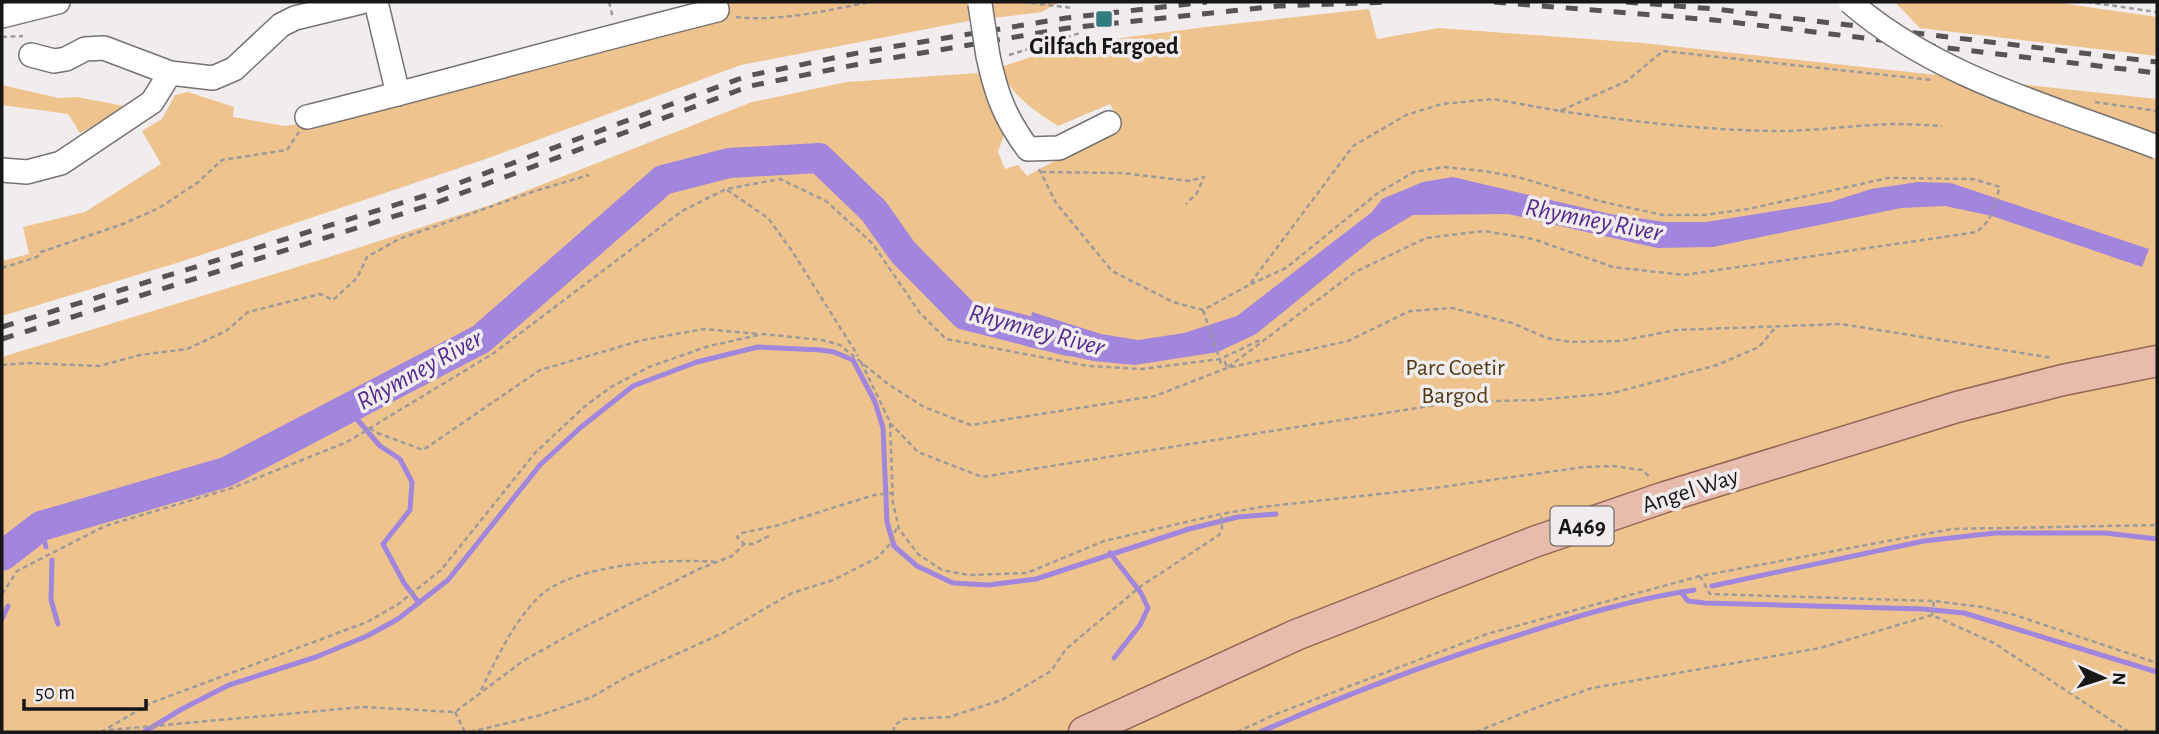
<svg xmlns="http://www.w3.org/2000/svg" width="2159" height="734" viewBox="0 0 2159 734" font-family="'Alegreya Sans',sans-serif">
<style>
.green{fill:#efc38d}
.water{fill:#a286dd}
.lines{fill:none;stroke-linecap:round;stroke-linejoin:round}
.stream{stroke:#a286dd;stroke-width:5}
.river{stroke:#a286dd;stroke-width:30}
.minor-casing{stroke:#767273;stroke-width:26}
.major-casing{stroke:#956555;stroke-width:33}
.path{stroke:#9f9b9c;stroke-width:2.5;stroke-dasharray:5 3.5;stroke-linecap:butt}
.minor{stroke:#fff;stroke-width:23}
.major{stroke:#e8bcad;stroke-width:30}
.rail{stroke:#565454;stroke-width:5;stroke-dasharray:12 12;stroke-linecap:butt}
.minor-bridge-casing{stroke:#767273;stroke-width:26;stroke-linecap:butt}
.minor-bridge{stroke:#fff;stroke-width:23}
.poi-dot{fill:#337d7e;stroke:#f1eced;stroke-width:2.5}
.labels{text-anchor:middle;stroke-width:7;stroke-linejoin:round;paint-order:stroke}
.shield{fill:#f1eced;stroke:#585656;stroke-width:2}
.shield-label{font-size:23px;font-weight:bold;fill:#171616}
.poi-label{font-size:24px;font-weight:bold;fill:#171616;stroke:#f1eced}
.park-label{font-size:24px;fill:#553a16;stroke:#f1eced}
.street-label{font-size:24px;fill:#171616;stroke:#f1eced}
.water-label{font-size:26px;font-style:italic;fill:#552b91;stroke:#f1eced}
</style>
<rect width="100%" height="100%" fill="#f1eced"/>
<g class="green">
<polygon points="723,2 1059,2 1042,12 968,21 741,65 483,160 183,261 2,316 2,261 29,254 23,227 85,212 161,164 142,131 162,119 175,95 188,92 234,107 233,117 285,126 305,123"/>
<polygon points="1895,2 2053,2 2157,17 2157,56 1920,28"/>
<path d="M1369,9L1377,39L1439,28L1643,43L2157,99V732H2V357L320,260L490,205L752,102L847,82L978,73L991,98L1004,135L998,152L1005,169L1018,165L1027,176L1121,125L1110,104L1058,126C1035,111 1009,95 1001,67L1067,45L1214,26Z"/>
<polygon points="2,85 59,98 77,97 129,107 80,133 68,114 2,105"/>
</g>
<polygon class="water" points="1453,177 1610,214 1665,222 1706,222 1831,202 1871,189 1918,182 1951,183 2149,249 2142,267 1992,216 1945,206 1901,208 1713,247 1657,248 1508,214 1413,215 1373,239 1256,334 1218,352 1135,365 1093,361 1025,346 1032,312 1101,334 1138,340 1184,333 1237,316 1372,212 1382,199 1423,182"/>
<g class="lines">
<g class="stream">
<polyline points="350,407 356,418 380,446 400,459 412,482 410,510 383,544 404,583 419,603"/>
<polyline points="41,526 46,547"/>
<polyline points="1110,553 1141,593 1148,608 1140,625 1114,658"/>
<polyline points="52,560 51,600 58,624"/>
<polyline points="1712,586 1924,541 1995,533 2105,533 2157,539"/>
<polyline points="1681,592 1688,601 1705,603 1923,609 1964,613 2157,672"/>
<polyline points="2,619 8,606"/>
<polyline points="144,732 182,709 229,685 316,657 367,636 398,619 448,580 540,465 580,428 633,386 697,362 758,347 821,350 834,352 853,360 875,402 883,428 887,522 894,546 917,566 953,583 988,585 1036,579 1189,529 1238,517 1276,514"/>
<path d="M1260,732C1345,695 1431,662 1519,635C1577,616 1634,599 1694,590"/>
</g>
<polyline class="river" points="2,556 41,526 226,472 481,339 663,180 729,163 819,158 874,211 903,252 965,315 1068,341"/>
<g class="minor-casing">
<g id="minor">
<polyline points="376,2 398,94"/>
<polyline points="2,16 58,2"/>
<polyline points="31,55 54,61 66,59 85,49 104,48 170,73 213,78 234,69 281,25 295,18 361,2"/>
<path d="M988,56C996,94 1005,118 1028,149L1059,148L1109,123"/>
<path d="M307,117C444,83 580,44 717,10L715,2"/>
<polyline points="2,170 27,172 61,163 152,102 170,73"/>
</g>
</g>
<g class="major-casing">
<polyline id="major" points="1084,732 1296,635 1534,542 1662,498 1957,407 2063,380 2157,361"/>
</g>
<g class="path">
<polyline points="609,2 613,18"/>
<polyline points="1023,2 1073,8"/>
<polyline points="2087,2 2157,12"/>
<path d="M736,17C780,22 828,10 871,2"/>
<polyline points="2,37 23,36"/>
<polyline points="1009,55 1080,33"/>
<polyline points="2095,102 2157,111"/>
<path d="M1560,111C1636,122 1710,131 1786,131C1822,130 1857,125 1893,124C1909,124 1926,125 1942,126"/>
<polyline points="1039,169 1056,203 1112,271 1173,302 1203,310 1249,285 1353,146 1406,115 1442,104 1493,99 1560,111 1627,81 1663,51 1932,80"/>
<polyline points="1041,172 1122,173 1190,181 1204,177 1197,193 1186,204"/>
<polyline points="727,190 768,218 792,251 858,356"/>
<polyline points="2,268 37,257 41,252 123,224 159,208 197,183 222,160 287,150 299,132"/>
<polyline points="1203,310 1221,363 1225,362 1227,368 1355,272 1426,238 1484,231 1533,239 1613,267 1684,275 1977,232 1989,220 2000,187 1973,179 1888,178 1748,209 1704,215 1663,215 1599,201 1518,177 1483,171 1444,167 1414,172 1378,193 1286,268 1249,285"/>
<polyline points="861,362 890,422 893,503 899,529 918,554 942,570 968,575 1027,573 1104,541 1221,514 1261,507 1434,488 1584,467 1613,466 1642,470 1651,478"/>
<polyline points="2,365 27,363 99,366 140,355 187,349 226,331 248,312 320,294 333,300 357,278 367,257 399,239 535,191 589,175"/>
<polyline points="890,423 918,452 982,477 1455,402 1537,400 1613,393 1717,365 1759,347 1775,328"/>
<polyline points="370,428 375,432 423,450 540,370 643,340 704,329 759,334"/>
<polyline points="769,536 753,544 744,544 737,537 742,533 775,526 874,495 893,493"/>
<polyline points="1700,576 1710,594 1934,601 1982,607 2015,615 2157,663"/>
<polyline points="2,594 17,571 105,526 232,488 347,442 494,353 682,211 726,189 780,179 826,201 872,243 920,313 946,339 1088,366 1142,369 1220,359 1260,340"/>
<polyline points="1932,615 1934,601"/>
<path d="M481,690C497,658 514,620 541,595C576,564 671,558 716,562"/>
<polyline points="455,712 465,732"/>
<polyline points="109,730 363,707 455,712 523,661 578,630 699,569 732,556 744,544"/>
<polyline points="101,732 151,703 367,622 397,605 441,570 535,453 584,407 611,387 649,367 709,346 763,334 822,340 840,345 888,384 924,407 971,425 1155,396 1227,368 1348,341 1410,311 1452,308 1512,323 1547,338 1570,342 1620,341 1676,330 1841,324 2053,358"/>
<polyline points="470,732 541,715 592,697 626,677 723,633 792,593 833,580 877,558 890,544 897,527"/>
<polyline points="893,732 895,725 904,719 949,717 1002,700 1051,671 1066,649 1141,586 1219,535 1222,528 1221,514"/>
<polyline points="1237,732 1276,714 1487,634 1700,576 1952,529 2157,525"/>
<polyline points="1476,732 1538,707 1592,688 1820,648 1932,615 1994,643 2129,732"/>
</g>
<use href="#minor" class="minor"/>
<use href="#major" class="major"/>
<g class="rail">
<polyline points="1494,2 1714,20 2157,73"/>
<polyline points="1626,2 1715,9 2157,62"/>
<polyline points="2,327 424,196 747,76 867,51 1066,18 1207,2"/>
<polyline points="2,339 427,206 750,86 869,62 1068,28 1278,6 1389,2"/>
</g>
<g class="minor-bridge-casing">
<g id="minor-bridge">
<path d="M1850,2C1936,77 2052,107 2157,147"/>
<polyline points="980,4 988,56"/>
</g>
</g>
<use href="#minor-bridge" class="minor-bridge"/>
</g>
<rect class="poi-dot" x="1095" y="10" width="18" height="18" rx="3.5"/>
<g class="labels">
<rect class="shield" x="1550.5" y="506.5" width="63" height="39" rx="5"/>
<g class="shield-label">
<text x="1582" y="534">A469</text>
</g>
<g class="poi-label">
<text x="1104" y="54">Gilfach Fargoed</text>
</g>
<g class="park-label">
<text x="1455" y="375">Parc Coetir<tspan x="1455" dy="28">Bargod</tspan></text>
</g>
<g class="street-label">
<text transform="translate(1690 490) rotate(-18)" y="8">Angel Way</text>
</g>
<g class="water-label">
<text transform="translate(1594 219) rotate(11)" y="9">Rhymney River</text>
<text transform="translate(1037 329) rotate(15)" y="9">Rhymney River</text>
<text transform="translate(419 369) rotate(-29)" y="9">Rhymney River</text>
</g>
</g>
<rect width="2159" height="734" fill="none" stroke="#171616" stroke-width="7"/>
<g transform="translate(2103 678) rotate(93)" stroke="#f1eced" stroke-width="5" paint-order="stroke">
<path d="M0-5L12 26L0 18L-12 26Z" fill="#171616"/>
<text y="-10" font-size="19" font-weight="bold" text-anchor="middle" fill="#171616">N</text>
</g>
<path d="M24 699v10h122v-10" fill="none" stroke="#171616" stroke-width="3.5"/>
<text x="35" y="699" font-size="21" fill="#171616" stroke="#f1eced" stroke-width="5" paint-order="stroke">50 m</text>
</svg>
